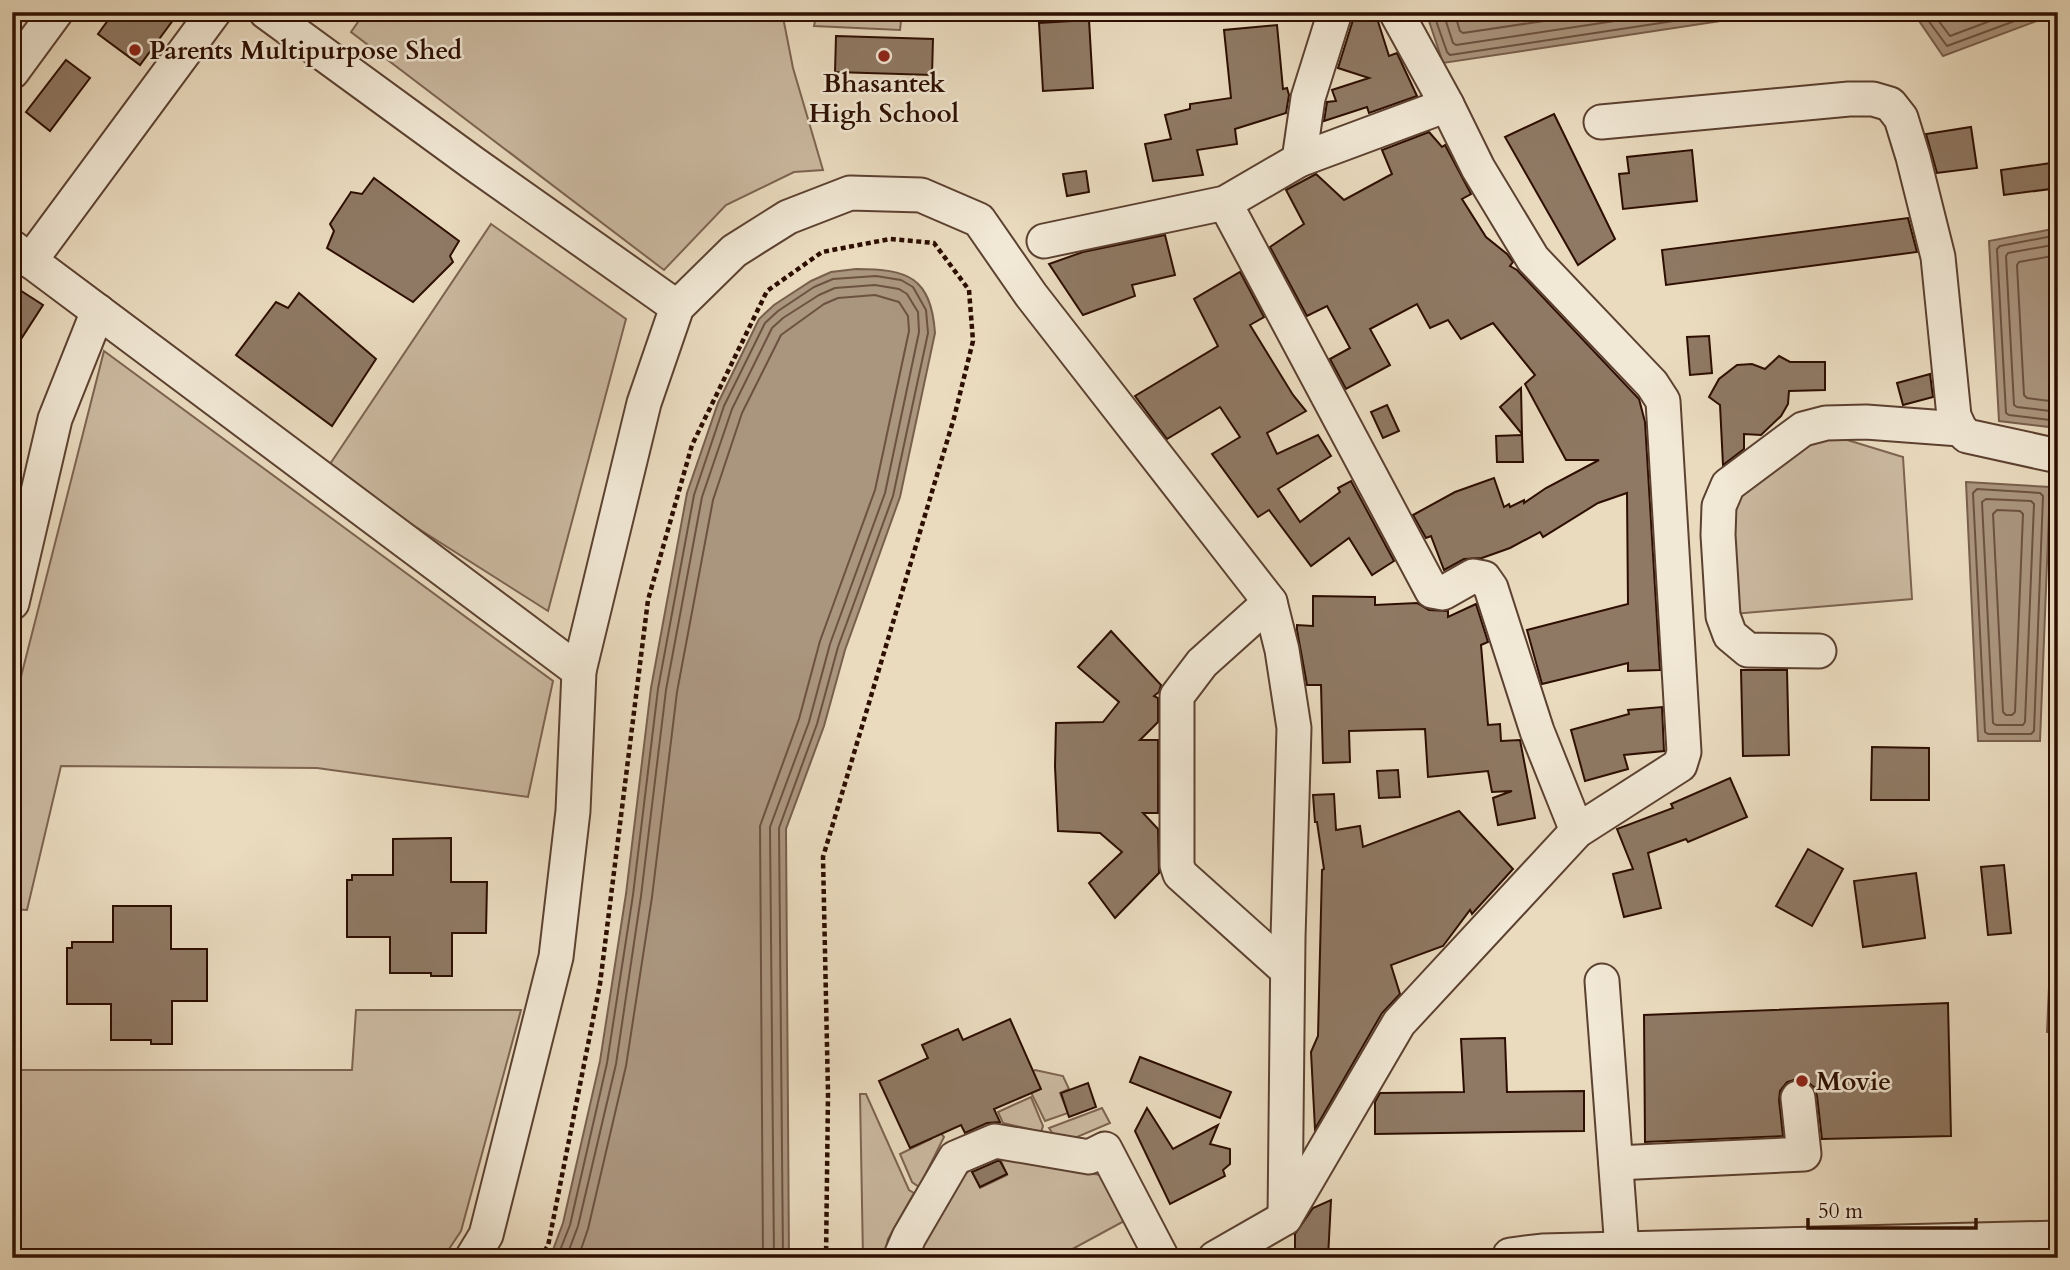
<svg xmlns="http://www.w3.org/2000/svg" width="2070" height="1270" viewBox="0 0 2070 1270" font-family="Cardo,serif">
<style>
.green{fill:#cab89f;stroke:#7c6350;stroke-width:2}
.water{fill:#aa957e;stroke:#785f4c;stroke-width:2}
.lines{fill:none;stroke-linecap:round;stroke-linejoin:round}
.shore{stroke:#6c5240;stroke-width:2}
.building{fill:#8f7964;stroke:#2d0e01;stroke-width:2}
.minor-casing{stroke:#5c4130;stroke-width:37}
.path{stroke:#2d0e01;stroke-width:4.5;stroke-dasharray:5 3.5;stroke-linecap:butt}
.minor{stroke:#f1e8d5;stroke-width:33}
.poi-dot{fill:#8f2418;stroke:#f1e8d5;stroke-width:2.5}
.labels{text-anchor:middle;stroke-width:5;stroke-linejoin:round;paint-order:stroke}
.poi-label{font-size:26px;font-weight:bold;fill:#2d0e01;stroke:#f1e8d5;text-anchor:start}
</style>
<rect width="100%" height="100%" fill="#eadbbf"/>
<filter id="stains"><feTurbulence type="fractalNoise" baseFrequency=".00286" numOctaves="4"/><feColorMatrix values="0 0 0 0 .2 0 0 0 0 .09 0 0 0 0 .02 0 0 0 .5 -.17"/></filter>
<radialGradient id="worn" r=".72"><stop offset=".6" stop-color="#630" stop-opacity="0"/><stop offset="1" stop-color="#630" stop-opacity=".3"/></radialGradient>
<g class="green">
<polygon points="365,12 782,12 793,68 823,170 794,172 726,205 664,270 351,32"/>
<polygon points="817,12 902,12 900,30 814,26"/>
<polygon points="491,224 626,319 548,611 326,470"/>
<polygon points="104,351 553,681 528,797 317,768 61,766 27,910 12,909 12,712"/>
<polygon points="1808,428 1903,457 1912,599 1733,614 1720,507"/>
<polygon points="356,1010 521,1010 461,1231 443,1258 12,1258 12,1070 352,1070"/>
<polygon points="1035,1070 1063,1076 1069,1089 1060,1093 1068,1113 1045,1121 1023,1076"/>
<polygon points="860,1094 866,1094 909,1190 914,1193 888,1239 884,1258 863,1258"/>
<polygon points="1031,1097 1043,1126 1041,1132 1003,1123 998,1112"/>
<polygon points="1102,1108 1110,1123 1070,1140 1053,1134 1049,1128"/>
<polygon points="939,1131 944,1137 919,1187 912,1182 900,1154 931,1139 930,1136"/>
<polygon points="999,1156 1105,1176 1126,1220 1056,1258 915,1258 956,1182 971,1169 980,1188 1007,1175"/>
</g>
<g class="water">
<polygon points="1426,12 1780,12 1443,63"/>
<polygon points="1913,12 2058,12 2058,13 1943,56"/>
<polygon points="2058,228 2058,428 1999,421 1989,241"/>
<path d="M856,269C908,269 931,277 935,333L900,497L845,650L824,726L786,829L789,1258H550L563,1223L600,1061L626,894L651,688L687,493L718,403L759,319L774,305L811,281L831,272Z"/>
<polygon points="1966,482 2050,487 2040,741 1978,741"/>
<polygon points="2058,851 2058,1034 2047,1032 2055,852"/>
</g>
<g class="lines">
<g class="shore">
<polyline points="1433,12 1447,52 1450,55 1733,12"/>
<polyline points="1443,12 1453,43 1456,45 1674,12"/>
<polyline points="1454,12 1460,31 1463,33 1604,12"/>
<polyline points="1922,12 1947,46 2039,12"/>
<polyline points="1932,12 1950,36 2014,12"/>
<polyline points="2058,235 2000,246 1997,249 2006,413 2009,415 2058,421"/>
<polyline points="2058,244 2008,253 2006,256 2014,405 2017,407 2058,412"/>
<polyline points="2058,255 2019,262 2017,265 2024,395 2027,398 2058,402"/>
<polygon points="1977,489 2040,493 2043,496 2034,731 2031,734 1988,734 1985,732 1973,493"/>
<polygon points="1986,499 2031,501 2034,504 2025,722 2023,725 1996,725 1993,723 1982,502"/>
<polygon points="1997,510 2020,511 2023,514 2015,712 2012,715 2006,715 2003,712 1993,514"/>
<polyline points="2058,948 2055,1023 2058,1027"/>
<polyline points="557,1258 570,1225 607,1063 633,895 658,689 694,495 724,406 765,323 778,311 814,287 833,279 876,276 901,280 913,287 926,310 928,333 893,496 838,647 817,724 779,828 783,1258"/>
<polyline points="566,1258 578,1226 616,1064 641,896 666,690 702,497 732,409 772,328 783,318 819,295 835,288 875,285 899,289 907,294 918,312 919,332 885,493 830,644 809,722 770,827 774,1258"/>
<polyline points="578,1258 588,1229 626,1066 652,897 677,692 713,500 742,413 781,335 824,304 838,298 875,295 899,302 908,316 909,331 875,490 820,641 799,719 760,826 763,1258"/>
</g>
</g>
<g class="building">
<polygon points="114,12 179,12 140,65 98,34"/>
<polygon points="1375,12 1389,56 1397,53 1417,96 1369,113 1367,107 1324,121 1327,102 1336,101 1332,90 1369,78 1338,68 1353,20"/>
<polygon points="1089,20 1093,88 1043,91 1039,23"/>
<polygon points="1277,25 1283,89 1287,88 1289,95 1286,113 1235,129 1237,144 1197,150 1203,175 1153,181 1145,144 1171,139 1165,115 1190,109 1190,104 1231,98 1224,30"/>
<polygon points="836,36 933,39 932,75 835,72"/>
<polygon points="66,60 90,78 50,131 26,112"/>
<polygon points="1554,114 1615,239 1578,265 1505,137"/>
<polygon points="1971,127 1977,168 1937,173 1926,134"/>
<polygon points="1429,132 1442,147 1445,145 1471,194 1462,199 1486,237 1507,254 1513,262 1510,266 1517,270 1639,399 1645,422 1660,670 1628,671 1628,663 1542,684 1527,630 1628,604 1627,493 1598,503 1543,537 1540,532 1510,548 1482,558 1464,559 1444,570 1431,536 1426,538 1413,515 1455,492 1494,478 1504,507 1509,504 1510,507 1524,500 1524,503 1546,488 1599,460 1566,460 1525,384 1535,375 1493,323 1461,339 1448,320 1430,328 1417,304 1370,329 1390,365 1346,389 1330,359 1350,348 1327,306 1307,316 1270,247 1304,224 1286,190 1316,174 1344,200 1392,174 1382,150"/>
<polygon points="1692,150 1697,201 1623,209 1619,174 1629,173 1627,157"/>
<polygon points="2058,162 2058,188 2004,195 2001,170"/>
<polygon points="1086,171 1089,192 1067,196 1063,174"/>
<polygon points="374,178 459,241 450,256 453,262 413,302 327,248 334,231 330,224 351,192 362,194"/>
<polygon points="1908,218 1917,252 1666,285 1662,250"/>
<polygon points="1165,235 1175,275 1132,285 1135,296 1083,315 1049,264 1083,252"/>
<polygon points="1240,272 1264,317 1250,325 1293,395 1306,411 1267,433 1277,454 1318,435 1331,456 1278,489 1300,522 1340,492 1338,488 1351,481 1394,561 1372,575 1349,538 1311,566 1269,510 1258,517 1212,454 1240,437 1220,407 1167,439 1135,396 1218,346 1194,299"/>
<polygon points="12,285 43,305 12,353"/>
<polygon points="299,293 376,359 332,426 236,355 276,302 288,308"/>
<polygon points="1709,336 1712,373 1690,375 1687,337"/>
<polygon points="1779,356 1790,362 1825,362 1825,390 1789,391 1788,404 1781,416 1761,435 1744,434 1744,449 1723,465 1720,405 1709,397 1719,379 1737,365 1752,364 1765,369"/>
<polygon points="1930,374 1933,397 1903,405 1897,383"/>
<polygon points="1521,388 1522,434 1500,407"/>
<polygon points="1387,405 1399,431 1383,438 1371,412"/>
<polygon points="1522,435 1523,462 1497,462 1496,436"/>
<polygon points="1313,596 1375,597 1375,605 1417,603 1429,610 1448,611 1448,617 1476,604 1488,642 1481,645 1488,725 1500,724 1501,741 1520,740 1535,818 1498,825 1493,798 1512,791 1492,792 1488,771 1428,777 1425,729 1349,731 1350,762 1323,763 1321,685 1307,685 1297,630 1297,625 1313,626"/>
<polygon points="1111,631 1161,685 1159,692 1154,696 1158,698 1158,722 1140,740 1158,740 1158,813 1143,813 1158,829 1159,873 1115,918 1089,883 1122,852 1100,833 1058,831 1055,766 1056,723 1103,722 1119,702 1078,667"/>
<polygon points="1741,670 1787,670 1789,755 1743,756"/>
<polygon points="1662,707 1664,751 1624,755 1628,769 1585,781 1571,730 1629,714 1628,710"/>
<polygon points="1872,747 1929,748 1929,800 1871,800"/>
<polygon points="1398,770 1400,797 1379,798 1377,771"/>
<polygon points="1730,778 1747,817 1688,842 1686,839 1648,853 1661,908 1624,917 1613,874 1633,869 1617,829 1673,808 1671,804"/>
<polygon points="1334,794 1336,830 1360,826 1363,847 1459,811 1513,869 1472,914 1470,910 1443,946 1391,965 1400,994 1382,1013 1315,1129 1311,1052 1318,1036 1322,870 1324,869 1317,822 1315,822 1313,795"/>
<polygon points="451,838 451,882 487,882 486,933 452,933 452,976 431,976 431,973 390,973 390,937 347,937 347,880 352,880 352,875 393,875 393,839"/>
<polygon points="1808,849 1843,869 1812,926 1776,906"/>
<polygon points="2004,865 2011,933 1988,935 1981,867"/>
<polygon points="1916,873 1925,938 1863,947 1854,881"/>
<polygon points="113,906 171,906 171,949 207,949 207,1001 172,1001 172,1044 151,1044 151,1040 111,1040 111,1004 67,1004 67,948 72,948 72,942 113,942"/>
<polygon points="1948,1003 1951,1136 1822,1139 1817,1096 1814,1087 1806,1081 1797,1079 1787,1082 1780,1091 1779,1100 1783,1136 1645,1142 1644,1015"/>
<polygon points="1010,1019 1041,1089 994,1109 1000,1122 987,1123 965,1133 961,1125 910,1148 879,1081 928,1058 922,1045 958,1029 963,1040"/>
<polygon points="1505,1038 1507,1092 1584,1091 1584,1131 1375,1134 1375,1102 1380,1093 1464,1092 1461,1039"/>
<polygon points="1140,1057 1231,1092 1220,1118 1130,1082"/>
<polygon points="1088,1083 1096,1107 1069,1117 1061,1093"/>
<polygon points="1147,1108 1173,1149 1218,1125 1210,1144 1230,1149 1230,1164 1223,1170 1225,1176 1170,1204 1135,1131"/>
<polygon points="997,1161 1000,1161 1007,1174 980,1187 972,1172"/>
<polygon points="1331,1200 1328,1258 1295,1258 1295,1234 1313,1208"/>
</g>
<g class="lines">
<g class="minor-casing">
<g id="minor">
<polyline points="266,12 473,163 677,307"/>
<polyline points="12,72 56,12"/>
<polyline points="1601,122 1849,99 1873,99 1890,104 1901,118 1913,157 1938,257 1954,416 1960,429 1967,436 2058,456"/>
<polyline points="1299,160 1308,98 1335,12"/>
<polyline points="1225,203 1432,591 1443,593 1473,576 1484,578 1491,588 1537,731 1577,831"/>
<polyline points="1044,241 1225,203 1299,160 1447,105"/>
<polyline points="12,247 579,671"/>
<polyline points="30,261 214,12"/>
<polyline points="1270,602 1202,663 1177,696 1177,865 1180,874 1287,970"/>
<polyline points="12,603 55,419 98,311"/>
<polyline points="1819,651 1748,650 1730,635 1723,616 1718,535 1719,506 1728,485 1803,429 1826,423 1866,422 1960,429"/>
<polyline points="1602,981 1622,1249"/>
<polyline points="1616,1163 1804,1154 1798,1098"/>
<polyline points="472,1258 486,1235 556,957 573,811 579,671 644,403 677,307 734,251 788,217 850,193 921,195 979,220 1031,295 1270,602 1282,650 1294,728 1288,938 1285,1218"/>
<polyline points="900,1258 909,1237 955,1158 995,1141 1089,1157 1105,1149 1162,1258"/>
<polyline points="1215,1258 1285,1218 1399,1023 1577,831 1680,765 1684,752 1663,401 1652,384 1533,259 1478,168 1447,105 1396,12"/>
<polyline points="1509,1258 1510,1255 1542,1251 2058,1238"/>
</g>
</g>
<polyline class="path" points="539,1258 548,1246 600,984 648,600 692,445 767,291 822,252 890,239 934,243 969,290 973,341 954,418 823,857 828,1093 826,1258"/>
<use href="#minor" class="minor"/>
</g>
<g class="poi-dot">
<circle cx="135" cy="50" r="7"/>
<circle cx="884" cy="56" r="7"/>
<circle cx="1802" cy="1081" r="7"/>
</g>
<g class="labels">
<g class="poi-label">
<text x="149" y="59">Parents Multipurpose Shed</text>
<text x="884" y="92" text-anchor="middle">Bhasantek<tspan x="884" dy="30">High School</tspan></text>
<text x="1816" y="1090">Movie</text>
</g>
</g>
<rect width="2070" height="1270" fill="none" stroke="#eadbbf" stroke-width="42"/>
<rect x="14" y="14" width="2042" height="1242" fill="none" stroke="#2d0e01" stroke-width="3.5"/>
<rect x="21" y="21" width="2028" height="1228" fill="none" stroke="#2d0e01" stroke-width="2"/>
<path d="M1808 1218v10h168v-10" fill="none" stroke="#2d0e01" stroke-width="3.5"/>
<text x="1818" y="1218" font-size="21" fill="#2d0e01" stroke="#f1e8d5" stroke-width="5" paint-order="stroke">50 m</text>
<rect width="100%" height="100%" filter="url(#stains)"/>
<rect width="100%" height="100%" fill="url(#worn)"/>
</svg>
